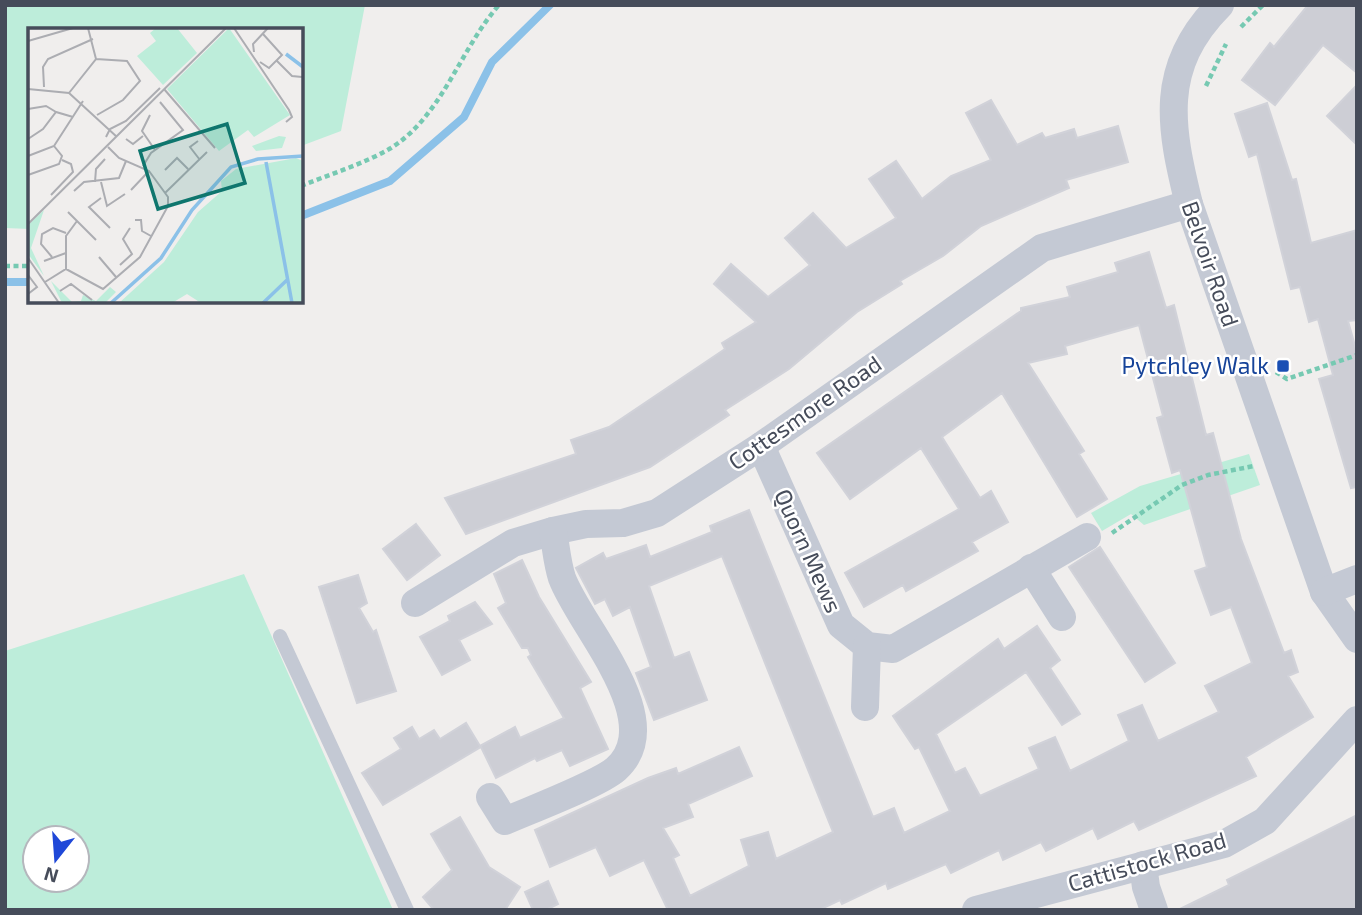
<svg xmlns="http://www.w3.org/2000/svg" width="1362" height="915" viewBox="0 0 1362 915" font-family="'Exo 2',sans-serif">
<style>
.green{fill:#bdedda;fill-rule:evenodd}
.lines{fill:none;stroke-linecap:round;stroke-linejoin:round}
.stream{stroke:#8bc1e8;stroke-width:8}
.building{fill:#cdced5;stroke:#d1d2d9;stroke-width:2}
.path{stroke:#76c9b2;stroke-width:4.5;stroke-dasharray:5 3.5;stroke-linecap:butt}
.service{stroke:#c4c9d4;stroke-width:14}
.minor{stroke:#c4c9d4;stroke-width:28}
.transit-dot{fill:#1a4fb4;stroke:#fff;stroke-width:2.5}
.labels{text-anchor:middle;stroke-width:5;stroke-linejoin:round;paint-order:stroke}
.street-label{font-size:23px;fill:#464c5a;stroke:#fff}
.transit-label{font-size:23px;fill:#164399;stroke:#fff;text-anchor:end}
.inset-river{fill:none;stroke:#8bc1e8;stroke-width:3.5}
.inset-road{fill:none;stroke:#acadb2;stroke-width:2}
.view{fill:#0f766e;fill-opacity:0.15;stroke:#0f766e;stroke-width:3.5}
.inset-edge{fill:none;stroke:#464c5a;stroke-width:3.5}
</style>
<rect width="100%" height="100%" fill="#f0eeed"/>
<g class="green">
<polygon points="5,5 365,5 341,131 301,146 301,30 30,30 30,229 5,228"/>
<polygon points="1249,454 1260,485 1144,525 1131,514 1102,531 1091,513 1140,486"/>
<path d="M244,574L393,910H5V651ZM35,838H77V880H35Z"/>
</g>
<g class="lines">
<g class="stream">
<polyline points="301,216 390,181 464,117 492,62 550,5"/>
<polyline points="5,282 30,282"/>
</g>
</g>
<g class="building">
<polygon points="1308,5 1357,5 1357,73 1323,45 1275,105 1242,80 1270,43 1274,47"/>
<polygon points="1357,85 1357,145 1327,116"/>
<polygon points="991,100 1017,145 1042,133 1045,138 1074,129 1077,138 1118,126 1128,162 1066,180 1069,188 981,226 943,256 900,281 902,284 857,312 789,369 725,410 729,415 650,467 466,534 445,498 576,454 571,440 609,427 725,349 722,343 756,322 714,284 731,264 768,297 810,265 785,238 813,213 846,248 896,218 869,179 896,161 922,199 951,176 991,160 966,113"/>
<polygon points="1267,103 1292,180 1296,179 1311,243 1357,230 1357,320 1348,321 1357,353 1357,487 1351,488 1319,379 1333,375 1318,319 1309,322 1300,287 1291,289 1257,154 1249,157 1235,114"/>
<polygon points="1149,252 1166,308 1174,305 1206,435 1213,433 1241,539 1284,653 1291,650 1298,672 1288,676 1313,717 1246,757 1256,776 1139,830 1134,821 1098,839 1093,828 1046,851 1041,842 1003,860 999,850 951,873 946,864 888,889 886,883 842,904 840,900 819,910 664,910 667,908 644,860 610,876 596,847 550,867 535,830 648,778 676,768 678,774 739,747 752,776 688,804 693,817 663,828 679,855 673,858 690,896 749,866 741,840 768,832 776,859 833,832 722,556 649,586 674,658 689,652 707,700 654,720 636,673 651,667 630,607 613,616 605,599 595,604 576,568 603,553 606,559 646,545 650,557 712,532 710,526 749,510 873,817 894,808 904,833 950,811 919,747 915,749 893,716 998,639 1004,649 1037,626 1060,660 1050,668 1080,714 1062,725 1026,672 936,734 955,773 965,768 980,796 1039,769 1029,748 1055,737 1070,771 1129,741 1118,715 1142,705 1158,741 1219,712 1205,686 1252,663 1231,607 1211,615 1195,571 1207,567 1180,470 1172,473 1157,418 1163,416 1139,325 1065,346 1067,354 1028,363 1084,451 1079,454 1107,499 1077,517 1002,393 942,437 980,498 991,491 1008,522 972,542 978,551 906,591 903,585 864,607 845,573 959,509 921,448 850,499 817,453 1021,311 1021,308 1070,297 1067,287 1118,272 1115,263"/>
<polygon points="416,524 440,555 407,580 383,549"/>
<polygon points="1100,547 1175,663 1145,682 1069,567"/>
<polygon points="522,560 539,597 591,682 580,688 608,749 570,766 562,750 537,761 535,758 496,778 481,747 383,805 362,773 401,749 394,738 412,727 419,739 434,730 440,739 466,723 480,746 515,727 520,738 564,718 528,657 531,655 528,648 522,648 498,608 506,603 494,574"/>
<polygon points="358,575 367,603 359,608 373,632 376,630 396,691 357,703 319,587"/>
<polygon points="475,602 492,624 459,640 470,660 442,675 420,637 450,621 448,616"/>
<polygon points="1357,815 1357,910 1178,910 1229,885 1227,880"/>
<polygon points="460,817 489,867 520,887 505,910 434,910 423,897 452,870 431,834"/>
<polygon points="548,881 558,904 546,910 533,910 525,892"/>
</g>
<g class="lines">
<g class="path">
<polyline points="1241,27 1263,5"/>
<polyline points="1206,86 1226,44"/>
<path d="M301,186C330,174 364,164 391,148C443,115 460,49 499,5"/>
<polyline points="5,266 30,266"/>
<polyline points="1276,372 1287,379 1357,355"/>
<polyline points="1112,533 1182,485 1208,475 1254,466"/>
</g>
<polyline class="service" points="280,636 407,910"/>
<g class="minor">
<path d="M1220,5C1158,67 1170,127 1189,204L1324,592L1357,639"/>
<polyline points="761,446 841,625 867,646 893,649 1087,537"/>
<polyline points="1031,568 1062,617"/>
<polyline points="1324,592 1357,579"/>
<polyline points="415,603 513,543 553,531 586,524 623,523 657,513 761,446 1042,248 1189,204"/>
<polyline points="865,707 867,646"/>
<path d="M490,797L505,821C530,810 599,784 616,769C670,720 580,627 562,578C557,563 556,546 553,531"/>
<polyline points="1143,865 1146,887 1154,910"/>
<polyline points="976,910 1224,844 1265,821 1357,720"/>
</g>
</g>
<rect class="transit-dot" x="1276" y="359" width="14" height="14" rx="3.5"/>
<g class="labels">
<g class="street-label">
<text transform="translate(1210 264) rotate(71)" y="8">Belvoir Road</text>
<text transform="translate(805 413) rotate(-35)" y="8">Cottesmore Road</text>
<text transform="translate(808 551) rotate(66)" y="8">Quorn Mews</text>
<text transform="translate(1147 862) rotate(-16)" y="8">Cattistock Road</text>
</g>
<g class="transit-label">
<text x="1269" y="374">Pytchley Walk</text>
</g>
</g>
<g transform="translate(28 28)">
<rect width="275" height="275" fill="#f0eeed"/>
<path d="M128,0H149L169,25L135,57L109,28L128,13L122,5ZM201,0L262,87L226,109L220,102L191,123L139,61ZM251,108L258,109L254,120L228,123L224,118ZM268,130L275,133V275H173L159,266L144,275H91L136,234L170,184L194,163L193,153L208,141ZM16,182L3,220L16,248L0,226V197ZM23,253L44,274L53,273L55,267L68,273L82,259L88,264L77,275H34Z" fill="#bdedda"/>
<path class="inset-river" d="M258,26L275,39M238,134L264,275M83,275L133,230L164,182L203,139L230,131L275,128M235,275L259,252"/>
<path class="inset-road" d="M206,0L261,82L264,89L258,94M0,13L45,0M226,24L225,16L240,0M68,31L99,33L112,53L95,72L69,87M249,33L264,48L274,49M232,34L241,40L254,27L235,6M16,59L15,39L20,31L65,11M0,61L41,65L89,109M136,61L187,120M41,65L68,31L60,0M0,81L18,78L28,84M122,87L114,103L127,122M78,109L82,101L98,93L132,60M0,111L15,101L28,84L45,89M98,111L105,116L115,108M170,113L162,119L172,132M0,128L26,118L55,73M115,138L123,125L155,102L132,74M137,142L149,130L160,141M0,147L31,136L34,128L26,118M67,154L68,141L77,131M73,154L79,178L97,166M103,162L121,143M46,163L56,154L91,150L98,133M137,165L179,124M23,167L45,144L43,136L34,132M73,170L61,179L82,200M40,184L68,212M107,192H113L114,203L123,208M0,196L198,0M24,229L13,216L14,206L25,200L38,205M71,229L88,249M0,230L31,275M16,233L38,225M92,237L104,226L95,211L102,200M38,241V208L49,193M0,247L9,259L0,266M17,254L38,241L75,261L112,229L140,178V169L121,143L91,130L80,119M32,263L43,256L64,272"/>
<path class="view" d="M199,96L217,155L130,181L112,123Z"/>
<rect width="275" height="275" class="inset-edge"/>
</g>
<rect width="1362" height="915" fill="none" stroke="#464c5a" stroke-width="14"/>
<g transform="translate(56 859) rotate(197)"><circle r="33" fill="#ffffff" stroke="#b5b7bd" stroke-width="2"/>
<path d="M0-5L12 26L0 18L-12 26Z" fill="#1f48d8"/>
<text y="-10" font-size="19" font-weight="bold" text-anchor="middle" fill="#464c5a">N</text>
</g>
</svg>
